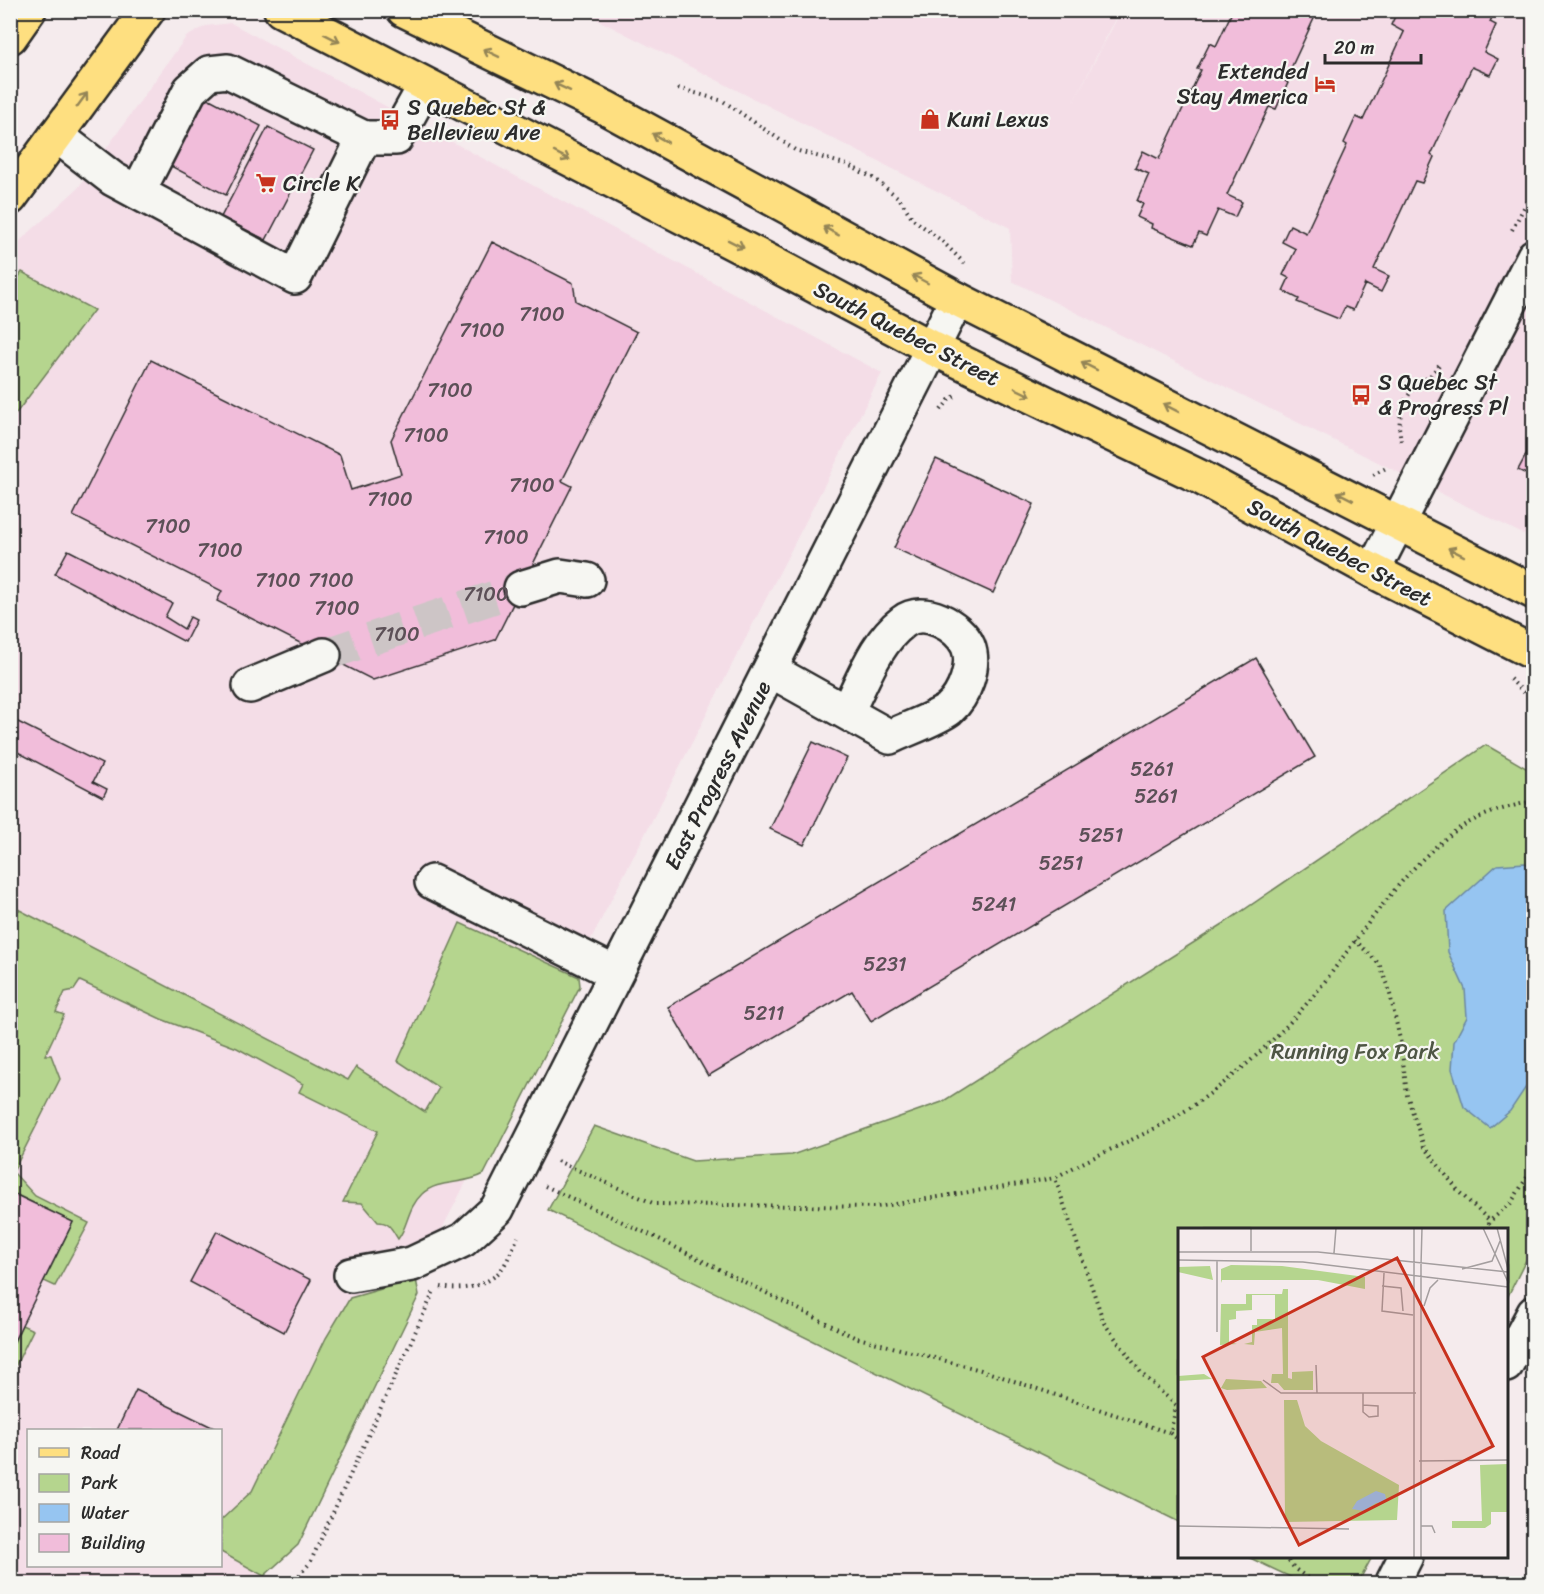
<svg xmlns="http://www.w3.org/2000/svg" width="1544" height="1594" viewBox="0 0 1544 1594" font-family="Sriracha,sans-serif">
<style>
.built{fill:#f4dde7;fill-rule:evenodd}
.green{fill:#b5d58e;stroke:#70805c;stroke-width:1.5}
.water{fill:#96c5f1;stroke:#6b87a2;stroke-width:1.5}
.building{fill:#f1bdda;stroke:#2b2b2b;stroke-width:1.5}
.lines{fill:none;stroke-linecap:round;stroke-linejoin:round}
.minor-tunnel{stroke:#cdc5c6;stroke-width:33;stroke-dasharray:33 16;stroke-linecap:butt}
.minor-casing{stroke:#2b2b2b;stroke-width:38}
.major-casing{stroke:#2b2b2b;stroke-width:38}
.path{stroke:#2b2b2b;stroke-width:4;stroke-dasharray:1.5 4.5;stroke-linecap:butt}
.minor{stroke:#f6f6f2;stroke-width:33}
.major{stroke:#fedf80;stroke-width:33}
.oneway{stroke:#948556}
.labels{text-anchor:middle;stroke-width:4.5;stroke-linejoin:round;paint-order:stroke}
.number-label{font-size:20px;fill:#5c5057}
.poi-label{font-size:22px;fill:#2b2b2b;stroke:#f6f6f2;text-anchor:start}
.street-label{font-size:22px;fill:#2b2b2b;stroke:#f6f6f2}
.park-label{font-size:22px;fill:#4e5644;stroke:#f6f6f2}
.inset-road{fill:none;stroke:#a49e9f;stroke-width:1.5}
.view{fill:#c8321e;fill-opacity:0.15;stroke:#c8321e;stroke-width:3}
.inset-edge{fill:none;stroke:#2b2b2b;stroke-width:3}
</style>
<rect width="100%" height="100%" fill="#f5ebed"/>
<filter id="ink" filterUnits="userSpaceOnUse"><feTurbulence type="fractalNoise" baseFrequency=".0167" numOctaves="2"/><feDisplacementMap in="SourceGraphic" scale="12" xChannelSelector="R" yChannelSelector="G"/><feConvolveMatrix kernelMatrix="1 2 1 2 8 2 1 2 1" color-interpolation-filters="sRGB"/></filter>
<g filter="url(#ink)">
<g class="built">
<polygon points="580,11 1119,11 1074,101 1121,11 1533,11 1533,539 1012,281 1010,228"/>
<path d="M231,23L882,373L260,1583L11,1584V249L78,188L186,37L206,26ZM28,1430H220V1566H28Z"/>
</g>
<g class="green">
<polygon points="22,272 94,310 11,420 11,288"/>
<polygon points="1486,745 1533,772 1534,1244 1507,1298 1506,1230 1180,1230 1179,1522 548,1210 594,1126 693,1161 792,1155 942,1102 1223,924"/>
<path d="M10,905L348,1080L356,1067L425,1112L439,1088L398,1061L460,923L579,977L580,986L484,1174C465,1185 438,1179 422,1194C407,1208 408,1227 398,1239C392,1230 390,1222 378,1222L362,1203L343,1202L378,1131L299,1092L303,1084L237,1048L161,1019L80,981L74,990L65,992L56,1012L64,1015L45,1055H51L60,1079L13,1172L35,1196L89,1223L55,1286L44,1281L73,1222L11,1192Z"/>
<polygon points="416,1279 419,1295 298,1545 264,1576 221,1552 221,1520 252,1491 326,1338 350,1298"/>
<polygon points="22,1325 33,1330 11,1375 11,1349"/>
<polygon points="1248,1557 1372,1556 1372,1557 1358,1583 1303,1583"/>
</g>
<polygon class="water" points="1525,863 1534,867 1533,944 1528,953 1527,984 1533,1004 1533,1070 1530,1081 1510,1111 1490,1128 1464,1107 1452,1069 1454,1042 1467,1017 1465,989 1448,952 1446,911 1497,865"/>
<g class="building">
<polygon points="1233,10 1318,10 1285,81 1288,83 1276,109 1269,107 1227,195 1242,202 1235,217 1218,210 1206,236 1199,233 1193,245 1151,228 1152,224 1137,217 1143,204 1137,201 1149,174 1135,168 1143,151 1159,159 1201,70 1197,69 1210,43 1216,46"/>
<polygon points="1398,10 1404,10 1415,16 1417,10 1495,10 1490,22 1496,25 1484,52 1498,59 1490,75 1472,67 1431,155 1434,157 1422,183 1415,181 1374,269 1389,276 1381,292 1365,284 1353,310 1345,307 1339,319 1297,302 1299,299 1283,291 1289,278 1283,275 1296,249 1282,242 1290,225 1306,233 1347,145 1344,143 1356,117 1363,120 1404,32 1391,25"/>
<polygon points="200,94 261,126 226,195 165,163"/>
<polygon points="268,127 313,150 266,240 221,217"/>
<polygon points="492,242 573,283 576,301 637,332 562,481 572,486 495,640 373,680 217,601 222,591 73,516 151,360 340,455 351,490 401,474 391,440"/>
<polygon points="1534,440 1534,478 1518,470"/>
<polygon points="936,459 1034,504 993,593 894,548"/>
<polygon points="68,550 172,603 165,617 184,629 190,617 196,620 185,642 55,574"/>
<polygon points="1256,658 1315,757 871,1021 852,991 708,1076 668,1007"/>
<polygon points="10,718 102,764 93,782 107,789 103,797 10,748"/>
<polygon points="813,742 847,758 804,845 770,829"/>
<polygon points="10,1192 73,1222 10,1349"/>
<polygon points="217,1231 311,1280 284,1332 190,1282"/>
<polygon points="136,1390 218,1430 117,1430"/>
</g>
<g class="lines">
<polyline class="minor-tunnel" points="324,655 521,588"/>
<g class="minor-casing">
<g id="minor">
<polyline points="56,135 113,179 295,277 364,138 396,138 425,86"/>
<polyline points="138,192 190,90 209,73 228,71 364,138"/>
<polyline points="1373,571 1534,256"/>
<polyline points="521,588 560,576 587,580"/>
<path d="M770,670L890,737C904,730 938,718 949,709C964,696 976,666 968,646C959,625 923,606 903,622C875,643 863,681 847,711"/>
<polyline points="250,686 324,655"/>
<polyline points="432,882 615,973"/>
<polyline points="351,1275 412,1264 463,1240 497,1209 957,299"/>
<polyline points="1506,1365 1534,1313"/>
<polyline points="1392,1584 1406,1556"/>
</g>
</g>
<g class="major-casing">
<g id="major">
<polyline points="281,10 770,262 932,348 1200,477 1373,571 1534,653"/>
<polyline points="404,10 604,107 957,299 1534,592"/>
<polyline points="10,37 29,10"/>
<polyline points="10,198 148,10"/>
</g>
</g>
<g class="path">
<polyline points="678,88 723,101 795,150 848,165 873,178 899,198 913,219 942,241 965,264"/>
<polyline points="1512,230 1534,189"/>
<polyline points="941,410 949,400 957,395"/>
<polyline points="1401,441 1399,427 1402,405 1414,387 1430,376 1439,365"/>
<polyline points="1373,475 1388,467"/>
<polyline points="1510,679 1534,702"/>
<polyline points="1355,940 1379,964 1388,985 1401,1044 1407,1095 1424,1147 1460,1193 1490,1221"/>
<polyline points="557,1161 655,1204 877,1207 1055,1178"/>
<polyline points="545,1186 657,1238 854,1337 981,1370 1170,1433 1176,1408"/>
<polyline points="1487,1230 1490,1221 1511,1203 1534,1166"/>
<path d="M441,1287C462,1291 486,1287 501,1270C508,1261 513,1247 518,1237"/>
<path d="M1180,1409L1142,1374L1104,1323L1055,1178C1093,1155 1134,1141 1172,1119C1199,1103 1226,1082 1249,1062C1278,1036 1306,1007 1329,976C1365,928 1406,867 1454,832C1477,815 1506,807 1534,801"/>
<polyline points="1170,1433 1180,1441"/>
<polyline points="1285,1556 1295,1569 1316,1584"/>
<polyline points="291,1584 310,1563 434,1291"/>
</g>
<use href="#minor" class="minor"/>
<use href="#major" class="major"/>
</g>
<defs><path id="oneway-shaft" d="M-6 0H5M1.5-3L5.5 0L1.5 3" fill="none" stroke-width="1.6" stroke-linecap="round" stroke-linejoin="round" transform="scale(1.5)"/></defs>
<g class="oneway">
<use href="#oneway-shaft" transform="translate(332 38) rotate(27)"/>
<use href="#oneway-shaft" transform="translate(491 53) rotate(-154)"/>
<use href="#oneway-shaft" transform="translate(562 87) rotate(-155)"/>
<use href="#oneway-shaft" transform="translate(82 100) rotate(-54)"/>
<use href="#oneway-shaft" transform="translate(660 138) rotate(-151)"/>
<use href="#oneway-shaft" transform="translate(562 156) rotate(27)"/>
<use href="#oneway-shaft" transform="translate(831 231) rotate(-151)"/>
<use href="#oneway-shaft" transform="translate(736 244) rotate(27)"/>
<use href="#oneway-shaft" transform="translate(920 279) rotate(-152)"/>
<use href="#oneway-shaft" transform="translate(1089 366) rotate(-153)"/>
<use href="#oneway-shaft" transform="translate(1023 392) rotate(26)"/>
<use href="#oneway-shaft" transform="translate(1171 408) rotate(-153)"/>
<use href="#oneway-shaft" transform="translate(1345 496) rotate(-153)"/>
<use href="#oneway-shaft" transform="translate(1456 552) rotate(-153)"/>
</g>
</g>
<defs>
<g id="hotel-bare" transform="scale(1.62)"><path d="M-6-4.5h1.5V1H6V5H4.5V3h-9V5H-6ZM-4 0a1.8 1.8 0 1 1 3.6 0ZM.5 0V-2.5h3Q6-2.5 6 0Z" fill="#c8321e" stroke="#f6f6f2" stroke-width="2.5" paint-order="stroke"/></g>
<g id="shop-bare" transform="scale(1.62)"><path d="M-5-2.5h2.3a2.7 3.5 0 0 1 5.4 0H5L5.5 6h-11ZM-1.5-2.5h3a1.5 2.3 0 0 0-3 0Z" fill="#c8321e" stroke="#f6f6f2" stroke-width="2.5" paint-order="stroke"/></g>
<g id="bus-bare" transform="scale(1.62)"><path d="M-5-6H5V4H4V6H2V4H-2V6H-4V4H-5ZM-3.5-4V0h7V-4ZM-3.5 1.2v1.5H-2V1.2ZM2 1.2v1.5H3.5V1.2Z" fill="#c8321e" stroke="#f6f6f2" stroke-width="2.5" paint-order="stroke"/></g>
<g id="supermarket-bare" transform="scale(1.62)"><path d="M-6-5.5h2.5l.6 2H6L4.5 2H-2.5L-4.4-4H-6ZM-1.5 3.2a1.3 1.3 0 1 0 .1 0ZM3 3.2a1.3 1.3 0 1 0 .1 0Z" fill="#c8321e" stroke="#f6f6f2" stroke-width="2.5" paint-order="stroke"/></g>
</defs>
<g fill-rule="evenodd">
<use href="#hotel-bare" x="1325" y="84"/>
<use href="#shop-bare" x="930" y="119"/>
<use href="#bus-bare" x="390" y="120"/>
<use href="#supermarket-bare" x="266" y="183"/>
<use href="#bus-bare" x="1361" y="395"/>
</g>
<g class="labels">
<g class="number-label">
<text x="542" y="321">7100</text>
<text x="482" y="337">7100</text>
<text x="450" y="397">7100</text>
<text x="426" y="442">7100</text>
<text x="532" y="492">7100</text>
<text x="390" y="506">7100</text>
<text x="168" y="533">7100</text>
<text x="506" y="544">7100</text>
<text x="220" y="557">7100</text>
<text x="278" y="587">7100</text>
<text x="331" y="587">7100</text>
<text x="486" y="601">7100</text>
<text x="337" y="615">7100</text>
<text x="397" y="641">7100</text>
<text x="1152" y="776">5261</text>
<text x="1156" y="803">5261</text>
<text x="1101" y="842">5251</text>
<text x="1061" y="870">5251</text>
<text x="994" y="911">5241</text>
<text x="885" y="971">5231</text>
<text x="764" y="1020">5211</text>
</g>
<g class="poi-label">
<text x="1308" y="79" text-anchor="end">Extended<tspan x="1308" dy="25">Stay America</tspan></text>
<text x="407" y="115">S Quebec St &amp;<tspan x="407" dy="25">Belleview Ave</tspan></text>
<text x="947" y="127">Kuni Lexus</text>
<text x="283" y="191">Circle K</text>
<text x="1378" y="390">S Quebec St<tspan x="1378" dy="25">&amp; Progress Pl</tspan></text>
</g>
<g class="street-label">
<text transform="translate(907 333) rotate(27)" y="8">South Quebec Street</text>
<text transform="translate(1340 552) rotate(28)" y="8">South Quebec Street</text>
<text transform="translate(717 775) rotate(-63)" y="8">East Progress Avenue</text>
</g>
<g class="park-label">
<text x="1355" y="1059">Running Fox Park</text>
</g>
</g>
<g transform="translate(1178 1228)">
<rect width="330" height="330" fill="#f5ebed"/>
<path d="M53,37L104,38L187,49V61L140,52H44L43,55V41ZM32,38L35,52L0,44V39ZM105,61H110V150L114,151V144L135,143V162H106L100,155H93L94,146H105L104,100L77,104L76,117L66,116L74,114V97H79V91H97V67H74V82L58,83V91L51,92V114L59,116L42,117L43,76H68V66H104ZM26,146L34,151L0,153V148ZM48,151L83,153L89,160L49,162L43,160ZM106,172H119L127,198L143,213L221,257L219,292L107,294ZM330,236V284H313V296L307,300H274V293H304L302,237Z" fill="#b5d58e"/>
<path d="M198,263L207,266L209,274L198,275L186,283L174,281L179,273Z" fill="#96c5f1"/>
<path class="inset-road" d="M305,0L330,54M319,0L330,41M73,23V0M0,24H140L330,44M156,25L158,0M0,32L125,34L330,59M39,32V104M236,36V0M243,37L244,0M243,37V330M284,41L314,33L322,13M206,45L204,83L235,87M204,58L223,60L225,83M246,78L252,60L260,52M138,137L139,165M85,152L103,165H238M185,177L200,178V188L191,189L185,184V165M241,233L330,232M0,298L171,301M243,298H254L257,305M236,330V36"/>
<path class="view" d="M219,30L315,218L121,317L25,129Z"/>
<rect width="330" height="330" class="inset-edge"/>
</g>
<rect width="1544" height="1594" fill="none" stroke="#f6f6f2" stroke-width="36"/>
<rect x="18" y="18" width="1508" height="1558" fill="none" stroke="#2b2b2b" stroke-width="2" filter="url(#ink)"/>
<rect x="27" y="1429" width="195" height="138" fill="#f6f6f2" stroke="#a5a5a2" stroke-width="1.5"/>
<rect x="39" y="1448" width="30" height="9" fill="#fedf80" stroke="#a5a5a2" stroke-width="1.5"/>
<text x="81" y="1459" font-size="18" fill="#2b2b2b">Road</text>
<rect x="39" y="1474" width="30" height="18" fill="#b5d58e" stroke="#a5a5a2" stroke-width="1.5"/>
<text x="81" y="1489" font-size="18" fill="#2b2b2b">Park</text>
<rect x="39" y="1504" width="30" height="18" fill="#96c5f1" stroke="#a5a5a2" stroke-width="1.5"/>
<text x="81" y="1519" font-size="18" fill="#2b2b2b">Water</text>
<rect x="39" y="1534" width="30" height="18" fill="#f1bdda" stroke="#a5a5a2" stroke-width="1.5"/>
<text x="81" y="1549" font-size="18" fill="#2b2b2b">Building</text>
<path d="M1325 54v9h96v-9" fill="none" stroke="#2b2b2b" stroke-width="3"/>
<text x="1334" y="54" font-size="18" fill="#2b2b2b" stroke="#f6f6f2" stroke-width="4.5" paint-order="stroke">20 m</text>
</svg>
